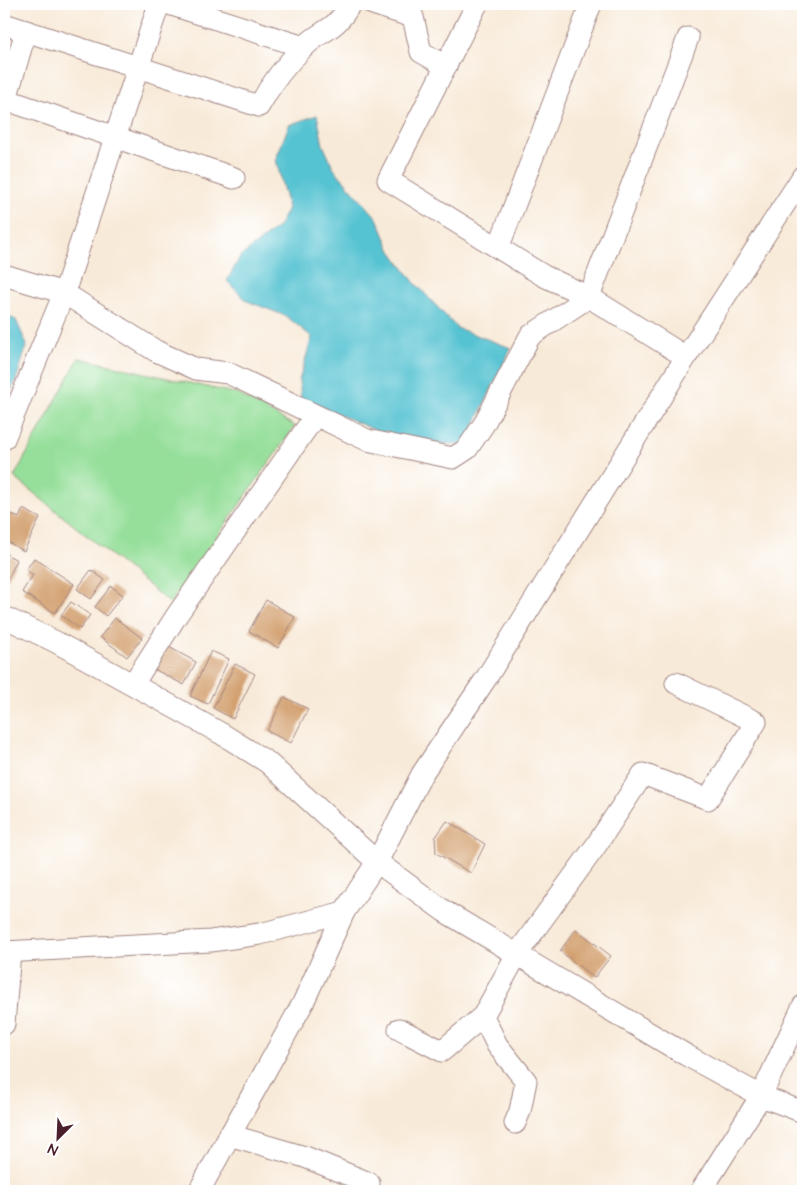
<svg xmlns="http://www.w3.org/2000/svg" width="807" height="1195" viewBox="0 0 807 1195" font-family="'Architects Daughter',sans-serif">
<style>
.green{fill:#95df9a;stroke:#707f62}
.water{fill:#57c3d2;stroke:#50717e}
.building{fill:#d3a06f}
.lines{fill:none;stroke-linecap:round;stroke-linejoin:round}
.minor-casing{stroke:#a18482;stroke-width:23}
.minor{stroke:#fff;stroke-width:21}
</style>
<rect width="100%" height="100%" fill="#fff"/>
<filter id="ink" filterUnits="userSpaceOnUse"><feTurbulence type="fractalNoise" baseFrequency=".02" numOctaves="2"/><feDisplacementMap in="SourceGraphic" scale="10" xChannelSelector="R" yChannelSelector="G"/><feConvolveMatrix kernelMatrix="1 2 1 2 8 2 1 2 1" color-interpolation-filters="sRGB"/></filter>
<filter id="wash" filterUnits="userSpaceOnUse"><feTurbulence type="fractalNoise" baseFrequency=".0096" numOctaves="4" result="noise"/><feDisplacementMap in="SourceGraphic" scale="20" xChannelSelector="R" yChannelSelector="G"/><feGaussianBlur stdDeviation="1.12" result="paint"/><feColorMatrix in="noise" values="0 0 0 0 0 0 0 0 0 0 0 0 0 0 0 0 0 1.4 0 .05"/><feComposite in="paint" operator="in"/></filter>
<g filter="url(#wash)">
<rect width="100%" height="100%" fill="#f8ead8"/>
<polygon class="green" points="79,358 238,394 295,426 170,603 14,477"/>
<g class="water">
<polygon points="317,115 323,145 334,169 377,218 391,251 414,282 457,328 511,348 465,445 400,441 301,398 299,381 312,337 286,316 247,301 227,281 240,257 279,226 288,208 276,159 289,125"/>
<polygon points="4,315 16,320 27,345 16,380 4,405"/>
</g>
<g id="blocks">
<g class="building">
<polygon points="23,509 40,518 24,551 4,540 4,510 19,518"/>
<polygon points="4,553 17,560 8,579 4,577"/>
<polygon points="34,558 74,584 55,613 22,592 33,575 26,570"/>
<polygon points="91,570 105,580 91,599 77,589"/>
<polygon points="111,586 123,595 106,616 95,607"/>
<polygon points="266,600 295,617 278,648 249,631"/>
<polygon points="71,602 90,615 80,629 61,615"/>
<polygon points="115,618 142,638 127,657 100,637"/>
<polygon points="167,646 196,662 184,685 154,669"/>
<polygon points="211,651 229,659 208,704 190,696"/>
<polygon points="235,664 255,674 233,719 213,708"/>
<polygon points="284,697 308,709 291,743 267,731"/>
<polygon points="447,821 485,844 471,873 436,853 435,838"/>
<polygon points="576,929 611,956 594,978 560,951"/>
</g>
</g>
</g>
<g filter="url(#ink)">
<use href="#blocks" fill-opacity="0" stroke="#a18482" stroke-width="1"/>
<g class="lines">
<g class="minor-casing">
<g id="minor">
<polyline points="169,4 304,47"/>
<polyline points="373,4 413,17 421,52 446,66"/>
<polyline points="477,4 388,180 544,276 589,297 686,357"/>
<path d="M4,24L259,106C271,84 285,65 303,48C322,29 336,31 350,4"/>
<polyline points="4,99 234,178"/>
<polyline points="4,106 26,31"/>
<polyline points="499,246 591,4"/>
<polyline points="4,275 64,293 156,351 196,369 228,373 367,440 453,458 467,449 484,424 530,336 589,297 688,38"/>
<polyline points="4,439 64,293 159,4"/>
<polyline points="4,617 56,642 222,734 267,762 377,862 444,911 686,1055 761,1096 803,1112"/>
<polyline points="133,684 177,615 315,416"/>
<polyline points="4,952 211,941 260,934 344,912"/>
<polyline points="4,1024 10,952"/>
<polyline points="399,1029 442,1051 483,1016"/>
<polyline points="515,1123 520,1111 526,1081 497,1045 483,1016 517,954 595,847 643,774 708,799 756,722 676,683"/>
<polyline points="229,1135 305,1157 369,1183 367,1191"/>
<polyline points="199,1191 303,1003 344,912 377,862 422,774 485,680 686,357 803,176"/>
<polyline points="701,1191 761,1096 803,1006"/>
</g>
</g>
<use href="#minor" class="minor"/>
</g>
</g>
<rect width="807" height="1195" fill="none" stroke="#fff" stroke-width="20"/>
<g transform="translate(58 1138) rotate(204)" stroke="#ffffff" stroke-width="4" paint-order="stroke">
<path d="M0-4L9 19L0 12L-9 19Z" fill="#4a1f2b"/>
<text y="-8" font-size="14" font-weight="bold" text-anchor="middle" fill="#4a1f2b">N</text>
</g>
</svg>
